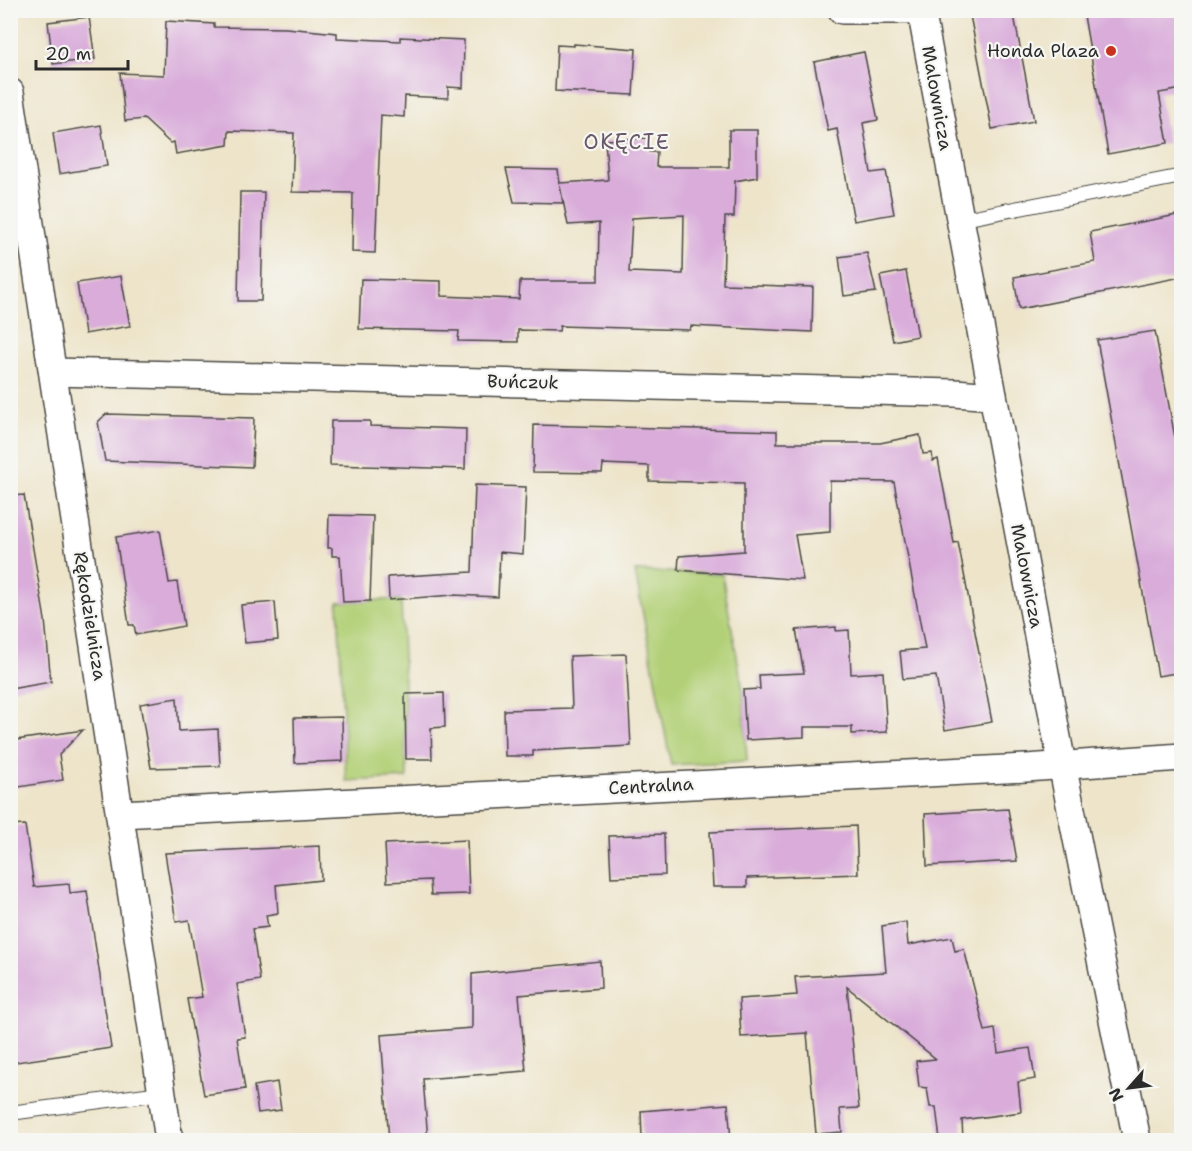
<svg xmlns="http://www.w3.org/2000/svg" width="1192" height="1151" viewBox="0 0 1192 1151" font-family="'Shantell Sans',sans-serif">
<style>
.green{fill:#b2d077;stroke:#6e7e51;stroke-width:1.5}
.building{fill:#d9acda;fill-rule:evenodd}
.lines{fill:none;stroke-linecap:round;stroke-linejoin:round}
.lane-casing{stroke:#484743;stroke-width:16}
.street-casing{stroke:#484743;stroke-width:30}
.lane{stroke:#fff;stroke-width:14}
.street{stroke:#fff;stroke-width:27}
.poi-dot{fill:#c8321e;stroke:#f6f6f2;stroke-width:2}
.labels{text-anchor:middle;stroke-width:4.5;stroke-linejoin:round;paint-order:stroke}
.poi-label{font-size:18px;fill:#2b2b2b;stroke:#f6f6f2;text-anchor:end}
.street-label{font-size:18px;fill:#2b2b2b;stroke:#f6f6f2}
.quarter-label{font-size:21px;letter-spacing:1.5px;fill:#685868;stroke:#f6f6f2}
</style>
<rect width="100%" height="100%" fill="#f6f6f2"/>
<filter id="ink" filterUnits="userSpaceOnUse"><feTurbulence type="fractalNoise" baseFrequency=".0167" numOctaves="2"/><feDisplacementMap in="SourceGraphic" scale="12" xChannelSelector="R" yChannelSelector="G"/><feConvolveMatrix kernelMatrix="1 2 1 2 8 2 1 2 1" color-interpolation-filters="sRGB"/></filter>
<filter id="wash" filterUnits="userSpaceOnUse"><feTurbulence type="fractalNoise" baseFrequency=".008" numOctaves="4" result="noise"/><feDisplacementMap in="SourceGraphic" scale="24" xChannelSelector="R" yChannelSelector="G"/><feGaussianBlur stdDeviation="1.35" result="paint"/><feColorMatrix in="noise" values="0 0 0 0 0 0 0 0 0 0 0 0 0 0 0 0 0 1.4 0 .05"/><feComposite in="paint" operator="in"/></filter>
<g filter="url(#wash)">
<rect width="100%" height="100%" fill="#ede4c9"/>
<g class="green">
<polygon points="635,571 722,574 743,690 747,761 671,765"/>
<polygon points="401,599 407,778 346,781 338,602"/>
</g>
<g id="blocks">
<g class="building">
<polygon points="969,10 1013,10 1034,121 992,129"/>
<polygon points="1083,10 1182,10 1182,89 1159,93 1168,143 1108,154"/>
<polygon points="89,17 95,59 53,64 48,22"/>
<polygon points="166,21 214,24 214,27 286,28 337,33 337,38 400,41 400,37 464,40 463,88 448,87 448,98 405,96 404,117 381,115 375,253 352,252 353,193 292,192 294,133 229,131 228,145 176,154 174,142 170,143 144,119 125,121 120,73 164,75"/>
<polygon points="574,44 636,49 633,95 555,91 557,45 574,46"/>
<polygon points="864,52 878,120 863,123 871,173 886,171 894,214 854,221 837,129 828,131 814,62"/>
<polygon points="101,125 107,166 59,174 53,133"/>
<path d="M729,130H757V177L735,181L734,217H725L723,284L813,287L812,332L691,326L690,330L560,326L559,331L518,330V342L458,341L459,331L359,329L361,279L441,281V296L519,299L520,281H598L599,223L568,225L560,186L563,203L514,202L506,169L558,170L560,183L608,180L605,140L649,138V152H657L656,167H729ZM684,215L683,274L629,272L632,218Z"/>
<polygon points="240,192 264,192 261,301 238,301"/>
<polygon points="1182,214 1182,277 1019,309 1014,277 1095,262 1090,232"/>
<polygon points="867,253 876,292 844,296 839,257"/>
<polygon points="906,271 918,336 893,341 880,276"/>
<polygon points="121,276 130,326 85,334 77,283"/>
<polygon points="1155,331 1182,475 1182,672 1158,676 1097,340"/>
<polygon points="106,414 254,418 252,467 105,461 98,422"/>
<polygon points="331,421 370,421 370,426 466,429 465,469 330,465"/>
<polygon points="534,425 777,431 777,443 880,443 920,435 923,454 932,453 933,461 938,459 954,543 958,542 992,722 945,730 936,676 903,679 900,651 925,649 894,482 830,481 830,532 795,535 803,580 678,570 679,556 744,551 744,483 649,481 649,466 603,464 602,473 533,472"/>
<polygon points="475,485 526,487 523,554 500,552 498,597 453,595 389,600 388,577 472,572"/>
<polygon points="24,495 45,620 51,682 10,689 10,496"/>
<polygon points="329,515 373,516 370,601 343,602 340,556 332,556 332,548 328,548"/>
<polygon points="160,530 169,583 177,582 184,626 136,635 134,625 129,625 116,537"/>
<polygon points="275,602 278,640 245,643 241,605"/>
<polygon points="836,627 836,631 849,630 851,674 883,672 887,732 852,734 852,727 804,727 804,737 746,740 743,690 760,689 759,675 804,673 796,630"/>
<polygon points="626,654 631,746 533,751 533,756 505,756 504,710 572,708 570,656"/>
<polygon points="444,693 445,727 431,728 432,759 406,759 405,694"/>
<polygon points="177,698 179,731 218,729 220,766 151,768 140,704"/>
<polygon points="342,717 343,761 295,763 294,718"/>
<polygon points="83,730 59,755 63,780 13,788 10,741"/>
<polygon points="1008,809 1017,861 927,866 925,814"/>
<polygon points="25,825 34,887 69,884 70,893 87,891 111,1048 10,1063 10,826"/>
<polygon points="856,826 858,874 747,878 747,887 713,887 710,832"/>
<polygon points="664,834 665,875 611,877 609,836"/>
<polygon points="467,840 469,894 431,895 430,880 387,882 385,844"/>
<polygon points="320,846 321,880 276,885 278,913 266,915 268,927 252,929 260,980 237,984 245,1037 237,1038 245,1089 204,1095 187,999 202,997 189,920 176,922 165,853"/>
<polygon points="906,922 908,945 952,937 955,951 964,949 985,1031 995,1029 998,1053 1030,1048 1035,1079 1018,1082 1021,1112 962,1120 963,1140 940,1140 936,1107 930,1107 927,1088 919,1087 916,1061 936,1059 847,987 859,1108 840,1109 842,1132 816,1134 807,1033 741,1037 739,999 797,995 795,977 886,972 882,926"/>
<polygon points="600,961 601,988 519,995 526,1071 423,1079 428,1140 389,1140 381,1035 472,1028 472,974"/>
<polygon points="277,1082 281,1110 258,1113 254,1086"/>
<polygon points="728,1104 731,1140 642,1140 641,1111"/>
</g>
</g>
</g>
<g filter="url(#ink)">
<use href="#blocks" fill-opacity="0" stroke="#484743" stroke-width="1.5"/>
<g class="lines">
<g class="lane-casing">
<g id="lane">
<polyline points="959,220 1182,176"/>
<polyline points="10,1113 161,1093"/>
</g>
</g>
<g class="street-casing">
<g id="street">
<polyline points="842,10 907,10"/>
<polyline points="921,10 1062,764 1137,1140"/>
<polyline points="10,92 169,1140"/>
<polyline points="53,372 955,393 993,396"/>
<polyline points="120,814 1026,768 1182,757"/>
</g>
</g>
<use href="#lane" class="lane"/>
<use href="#street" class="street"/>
</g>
</g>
<circle class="poi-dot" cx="1111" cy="51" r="6"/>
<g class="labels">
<g class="poi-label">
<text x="1099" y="57">Honda Plaza</text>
</g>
<g class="street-label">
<text transform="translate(937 98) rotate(80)" y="6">Malownicza</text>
<text transform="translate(523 382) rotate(1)" y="6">Buńczuk</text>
<text transform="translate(1027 576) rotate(79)" y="6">Malownicza</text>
<text transform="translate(90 616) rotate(81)" y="6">Rękodzielnicza</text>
<text transform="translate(651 786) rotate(-3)" y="6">Centralna</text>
</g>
<g class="quarter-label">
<text x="627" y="149">OKĘCIE</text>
</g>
</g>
<rect width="1192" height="1151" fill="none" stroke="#f6f6f2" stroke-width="36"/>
<g transform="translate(1129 1088) rotate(242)" stroke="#f6f6f2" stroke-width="4.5" paint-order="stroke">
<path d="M0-4.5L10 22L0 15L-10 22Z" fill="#2b2b2b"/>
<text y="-9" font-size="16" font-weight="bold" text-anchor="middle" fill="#2b2b2b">N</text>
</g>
<path d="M36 60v9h92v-9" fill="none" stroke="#2b2b2b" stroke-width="3"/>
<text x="45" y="60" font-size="18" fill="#2b2b2b" stroke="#f6f6f2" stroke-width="4.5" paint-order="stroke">20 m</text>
</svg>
